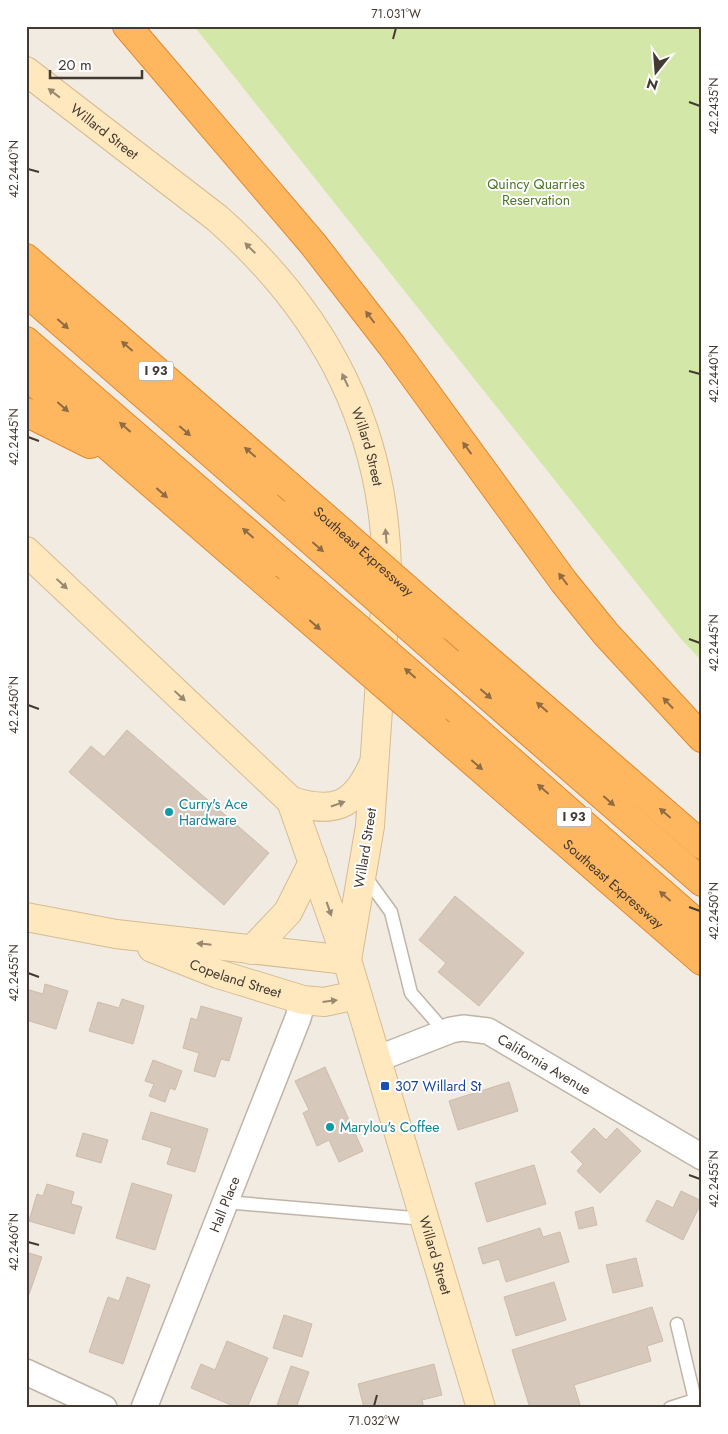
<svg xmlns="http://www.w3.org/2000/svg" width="728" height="1434" viewBox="0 0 728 1434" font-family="Jost,sans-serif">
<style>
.green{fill:#d2e7a8}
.building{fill:#d6c8ba;stroke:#cebcaa}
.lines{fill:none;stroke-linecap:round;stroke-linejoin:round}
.lane-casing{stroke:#c0b4a7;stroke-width:15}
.street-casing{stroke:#c0b4a7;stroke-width:28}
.secondary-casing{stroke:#d6bc92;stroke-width:30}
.highway-casing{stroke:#e0892d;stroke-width:30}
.lane{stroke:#fff;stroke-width:12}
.street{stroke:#fff;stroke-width:25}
.secondary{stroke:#ffe8be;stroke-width:28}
.highway{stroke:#ffb75f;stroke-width:28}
.highway-bridge-casing{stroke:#e0892d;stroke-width:30;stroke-linecap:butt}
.highway-bridge{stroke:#ffb75f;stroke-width:28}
.oneway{fill:#988871}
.oneway2{fill:#8e6c44}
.ticks{fill:none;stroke:#433a32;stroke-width:2}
.culture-dot{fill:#0f9aa8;stroke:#fff;stroke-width:2}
.transit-dot{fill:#1a4fb4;stroke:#fff;stroke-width:2}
.labels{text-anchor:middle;stroke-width:4;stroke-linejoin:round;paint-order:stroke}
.shield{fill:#fff;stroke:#7b7570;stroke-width:1}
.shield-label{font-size:12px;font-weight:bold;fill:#433a32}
.street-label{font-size:14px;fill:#433a32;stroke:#fff}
.park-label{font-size:14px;fill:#4c7525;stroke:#fff}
.culture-label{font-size:14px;fill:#0d838f;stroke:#fff;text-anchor:start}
.transit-label{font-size:14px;fill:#164399;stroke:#fff;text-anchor:start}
.neatline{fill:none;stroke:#433a32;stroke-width:2}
.ticks-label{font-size:12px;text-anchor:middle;fill:#433a32}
</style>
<rect width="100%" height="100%" fill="#f1ebe2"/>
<polygon class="green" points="194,26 702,26 702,661 681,639"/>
<g class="building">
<polygon points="127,730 269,853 224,905 69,772 91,746 104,757"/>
<polygon points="455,896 524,953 479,1006 438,972 446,963 419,940"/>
<polygon points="45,984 68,991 56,1029 26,1020 26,989 43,994"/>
<polygon points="122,999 144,1006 133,1044 89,1031 98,1002 119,1008"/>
<polygon points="201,1006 242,1018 229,1061 221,1059 215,1077 194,1071 199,1053 183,1048 191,1018 197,1020"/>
<polygon points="153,1060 182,1071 175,1090 170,1088 165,1102 149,1096 154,1084 145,1081"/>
<polygon points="325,1067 363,1151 339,1162 329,1140 317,1146 303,1113 309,1110 295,1081"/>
<polygon points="509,1082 518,1111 458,1130 449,1101"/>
<polygon points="151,1112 208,1129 195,1172 167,1164 172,1148 142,1139"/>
<polygon points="594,1128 606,1140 617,1128 641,1151 600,1193 577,1171 583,1164 571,1152"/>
<polygon points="83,1133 108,1140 101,1163 76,1156"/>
<polygon points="534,1165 546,1204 487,1222 475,1183"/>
<polygon points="132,1183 172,1195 155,1250 116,1238"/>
<polygon points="47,1184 74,1192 71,1204 82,1207 74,1234 29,1221 37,1194 43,1196"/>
<polygon points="681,1191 702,1201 683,1240 646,1221 657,1200 673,1208"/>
<polygon points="593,1207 597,1225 579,1229 575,1212"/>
<polygon points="540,1228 543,1237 560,1232 569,1262 506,1282 499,1259 483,1264 478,1248"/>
<polygon points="26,1252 42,1257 26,1303"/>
<polygon points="636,1258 643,1286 613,1293 606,1265"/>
<polygon points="127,1277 150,1285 123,1364 89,1352 108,1297 119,1301"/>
<polygon points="554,1282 566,1320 516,1336 504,1297"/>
<polygon points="652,1307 663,1341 647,1346 651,1361 574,1385 581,1408 530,1408 512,1350"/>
<polygon points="284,1315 312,1324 302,1357 273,1348"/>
<polygon points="227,1341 268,1358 247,1408 238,1408 191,1388 201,1364 215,1370"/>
<polygon points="434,1364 442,1395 422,1400 424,1408 364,1408 358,1384"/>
<polygon points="291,1366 309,1372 296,1408 276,1408"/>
</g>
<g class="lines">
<g class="lane-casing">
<g id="lane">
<polyline points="364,875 391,912 411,993 445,1032"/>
<polyline points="225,1202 425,1219"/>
<polyline points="670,1408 695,1400 677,1324"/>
</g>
</g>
<g class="street-casing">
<g id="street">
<path id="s1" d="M377,1059L451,1030L463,1028L488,1031L702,1157"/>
<polyline points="26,1372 104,1408"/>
<path id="s2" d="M144,1408L298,1018L303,1000"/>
</g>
</g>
<g class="secondary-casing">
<g id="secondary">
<path id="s3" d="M26,71L217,218C327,315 387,431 387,579L370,826L347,960"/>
<path id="s4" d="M26,551L291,801L347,960L481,1408"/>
<path d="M291,801C334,814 354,807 373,765"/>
<polyline points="26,917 116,934 347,960"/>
<path id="s5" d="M152,948L218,974L303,1000L324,1002L357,995"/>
<polyline points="252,950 288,912 313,862"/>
</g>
</g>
<g class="highway-casing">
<g id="highway">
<polyline points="127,26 313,244 392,346 564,582 606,634 702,738"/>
<polyline points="26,258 287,484"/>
<polyline points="26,292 282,515"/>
<polyline points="26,341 285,565"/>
<polyline points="26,375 278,593"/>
<polyline points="26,412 90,444"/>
<polyline points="448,625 702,845"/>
<polyline points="449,662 702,882"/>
<polyline points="447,705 702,928"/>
<path id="s6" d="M440,733L702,961"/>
</g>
</g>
<use href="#lane" class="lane"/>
<use href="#street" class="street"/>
<use href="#secondary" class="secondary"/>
<use href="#highway" class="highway"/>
<g class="highway-bridge-casing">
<g id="highway-bridge">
<path id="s7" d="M287,484L448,625"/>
<polyline points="282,515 449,662"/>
<polyline points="285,565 447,705"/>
<polyline points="278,593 440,733"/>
</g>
</g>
<use href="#highway-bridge" class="highway-bridge"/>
</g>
<defs><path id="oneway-solid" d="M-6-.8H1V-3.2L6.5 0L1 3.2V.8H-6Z" transform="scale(1.25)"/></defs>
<g class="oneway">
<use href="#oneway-solid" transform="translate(54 93) rotate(-142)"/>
<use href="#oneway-solid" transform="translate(250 248) rotate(-135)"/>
<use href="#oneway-solid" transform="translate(345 380) rotate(-115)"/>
<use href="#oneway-solid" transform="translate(386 536) rotate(-95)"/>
<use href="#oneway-solid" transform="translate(62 584) rotate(43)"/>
<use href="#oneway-solid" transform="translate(180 696) rotate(43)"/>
<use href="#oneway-solid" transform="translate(338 804) rotate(-19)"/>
<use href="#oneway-solid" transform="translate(329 909) rotate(71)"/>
<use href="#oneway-solid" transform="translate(204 944) rotate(-174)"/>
<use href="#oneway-solid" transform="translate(330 1001) rotate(-7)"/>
</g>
<g class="oneway2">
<use href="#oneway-solid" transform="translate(370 317) rotate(-127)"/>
<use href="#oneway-solid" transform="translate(63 324) rotate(41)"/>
<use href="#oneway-solid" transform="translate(127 346) rotate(-139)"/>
<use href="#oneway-solid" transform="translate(63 407) rotate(41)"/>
<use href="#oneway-solid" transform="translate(125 427) rotate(-139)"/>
<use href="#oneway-solid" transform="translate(185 431) rotate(41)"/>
<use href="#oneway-solid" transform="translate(467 448) rotate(-126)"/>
<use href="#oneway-solid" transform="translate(250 452) rotate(-139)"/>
<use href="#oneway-solid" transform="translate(162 493) rotate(41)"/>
<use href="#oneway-solid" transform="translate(248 533) rotate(-139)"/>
<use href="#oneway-solid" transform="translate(318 547) rotate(41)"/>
<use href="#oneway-solid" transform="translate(563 579) rotate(-127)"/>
<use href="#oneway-solid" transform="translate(315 625) rotate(41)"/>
<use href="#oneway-solid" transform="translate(410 673) rotate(-139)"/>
<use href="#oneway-solid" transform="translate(486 694) rotate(41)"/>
<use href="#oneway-solid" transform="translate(668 703) rotate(-133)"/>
<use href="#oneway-solid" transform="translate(542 707) rotate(-139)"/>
<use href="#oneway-solid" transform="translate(477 765) rotate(41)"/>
<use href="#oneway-solid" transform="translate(543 789) rotate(-139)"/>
<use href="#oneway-solid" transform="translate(609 801) rotate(41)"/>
<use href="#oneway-solid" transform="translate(665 813) rotate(-139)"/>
<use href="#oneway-solid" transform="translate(665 896) rotate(-139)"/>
</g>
<path class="ticks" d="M393,39L396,28M689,102L700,106M28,169L39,172M689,371L700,374M28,437L39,441M689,639L700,643M28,705L39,709M689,907L700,911M28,973L39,977M689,1175L700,1179M28,1242L39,1245M374,1406L377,1395"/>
<g class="culture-dot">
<circle cx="169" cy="812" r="5"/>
<circle cx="330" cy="1127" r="5"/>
</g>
<rect class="transit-dot" x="380" y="1081" width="10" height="10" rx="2.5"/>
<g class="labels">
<g class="shield">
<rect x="138.5" y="361.5" width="35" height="19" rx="4"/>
<rect x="556.5" y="807.5" width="35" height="19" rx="4"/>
</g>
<g class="shield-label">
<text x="156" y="375">I 93</text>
<text x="574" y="821">I 93</text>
</g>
<g class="street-label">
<text dy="5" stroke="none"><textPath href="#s3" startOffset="99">Willard Street</textPath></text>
<text dy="5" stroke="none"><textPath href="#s3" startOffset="519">Willard Street</textPath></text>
<text dy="5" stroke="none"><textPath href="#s7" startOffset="102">Southeast Expressway</textPath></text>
<text transform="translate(365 848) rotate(-81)" y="5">Willard Street</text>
<text dy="5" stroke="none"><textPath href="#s6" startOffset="230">Southeast Expressway</textPath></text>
<text dy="5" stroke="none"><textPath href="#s5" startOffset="89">Copeland Street</textPath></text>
<text dy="5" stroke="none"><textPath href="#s1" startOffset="182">California Avenue</textPath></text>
<text dy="5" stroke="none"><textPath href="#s2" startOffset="219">Hall Place</textPath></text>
<text dy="5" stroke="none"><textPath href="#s4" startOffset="841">Willard Street</textPath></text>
</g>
<g class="park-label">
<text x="536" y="189">Quincy Quarries<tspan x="536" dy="16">Reservation</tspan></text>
</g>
<g class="culture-label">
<text x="179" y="809">Curry's Ace<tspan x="179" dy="16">Hardware</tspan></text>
<text x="340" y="1132">Marylou's Coffee</text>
</g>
<g class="transit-label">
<text x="395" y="1091">307 Willard St</text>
</g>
</g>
<rect width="728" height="1434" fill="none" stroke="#ffffff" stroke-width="55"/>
<g transform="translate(656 72) rotate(197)" stroke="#ffffff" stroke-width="4" paint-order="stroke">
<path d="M0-4L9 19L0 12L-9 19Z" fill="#433a32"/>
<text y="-8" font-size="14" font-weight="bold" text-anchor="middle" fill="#433a32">N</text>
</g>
<path d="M50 70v8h92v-8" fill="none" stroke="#433a32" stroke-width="2.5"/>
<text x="58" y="70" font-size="15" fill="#433a32" stroke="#ffffff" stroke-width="4" paint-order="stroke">20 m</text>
<rect x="28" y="28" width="672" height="1378" class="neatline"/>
<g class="ticks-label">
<text x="396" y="18">71.031°W</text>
<text transform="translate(714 106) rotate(-90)" y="4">42.2435°N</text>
<text transform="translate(14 169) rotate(-90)" y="4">42.2440°N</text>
<text transform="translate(714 374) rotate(-90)" y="4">42.2440°N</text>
<text transform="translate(14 437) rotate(-90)" y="4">42.2445°N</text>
<text transform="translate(714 643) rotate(-90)" y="4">42.2445°N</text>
<text transform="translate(14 705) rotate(-90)" y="4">42.2450°N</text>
<text transform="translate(714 911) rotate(-90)" y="4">42.2450°N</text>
<text transform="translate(14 973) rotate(-90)" y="4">42.2455°N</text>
<text transform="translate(714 1179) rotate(-90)" y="4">42.2455°N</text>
<text transform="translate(14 1242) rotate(-90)" y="4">42.2460°N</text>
<text x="374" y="1425">71.032°W</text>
</g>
</svg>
